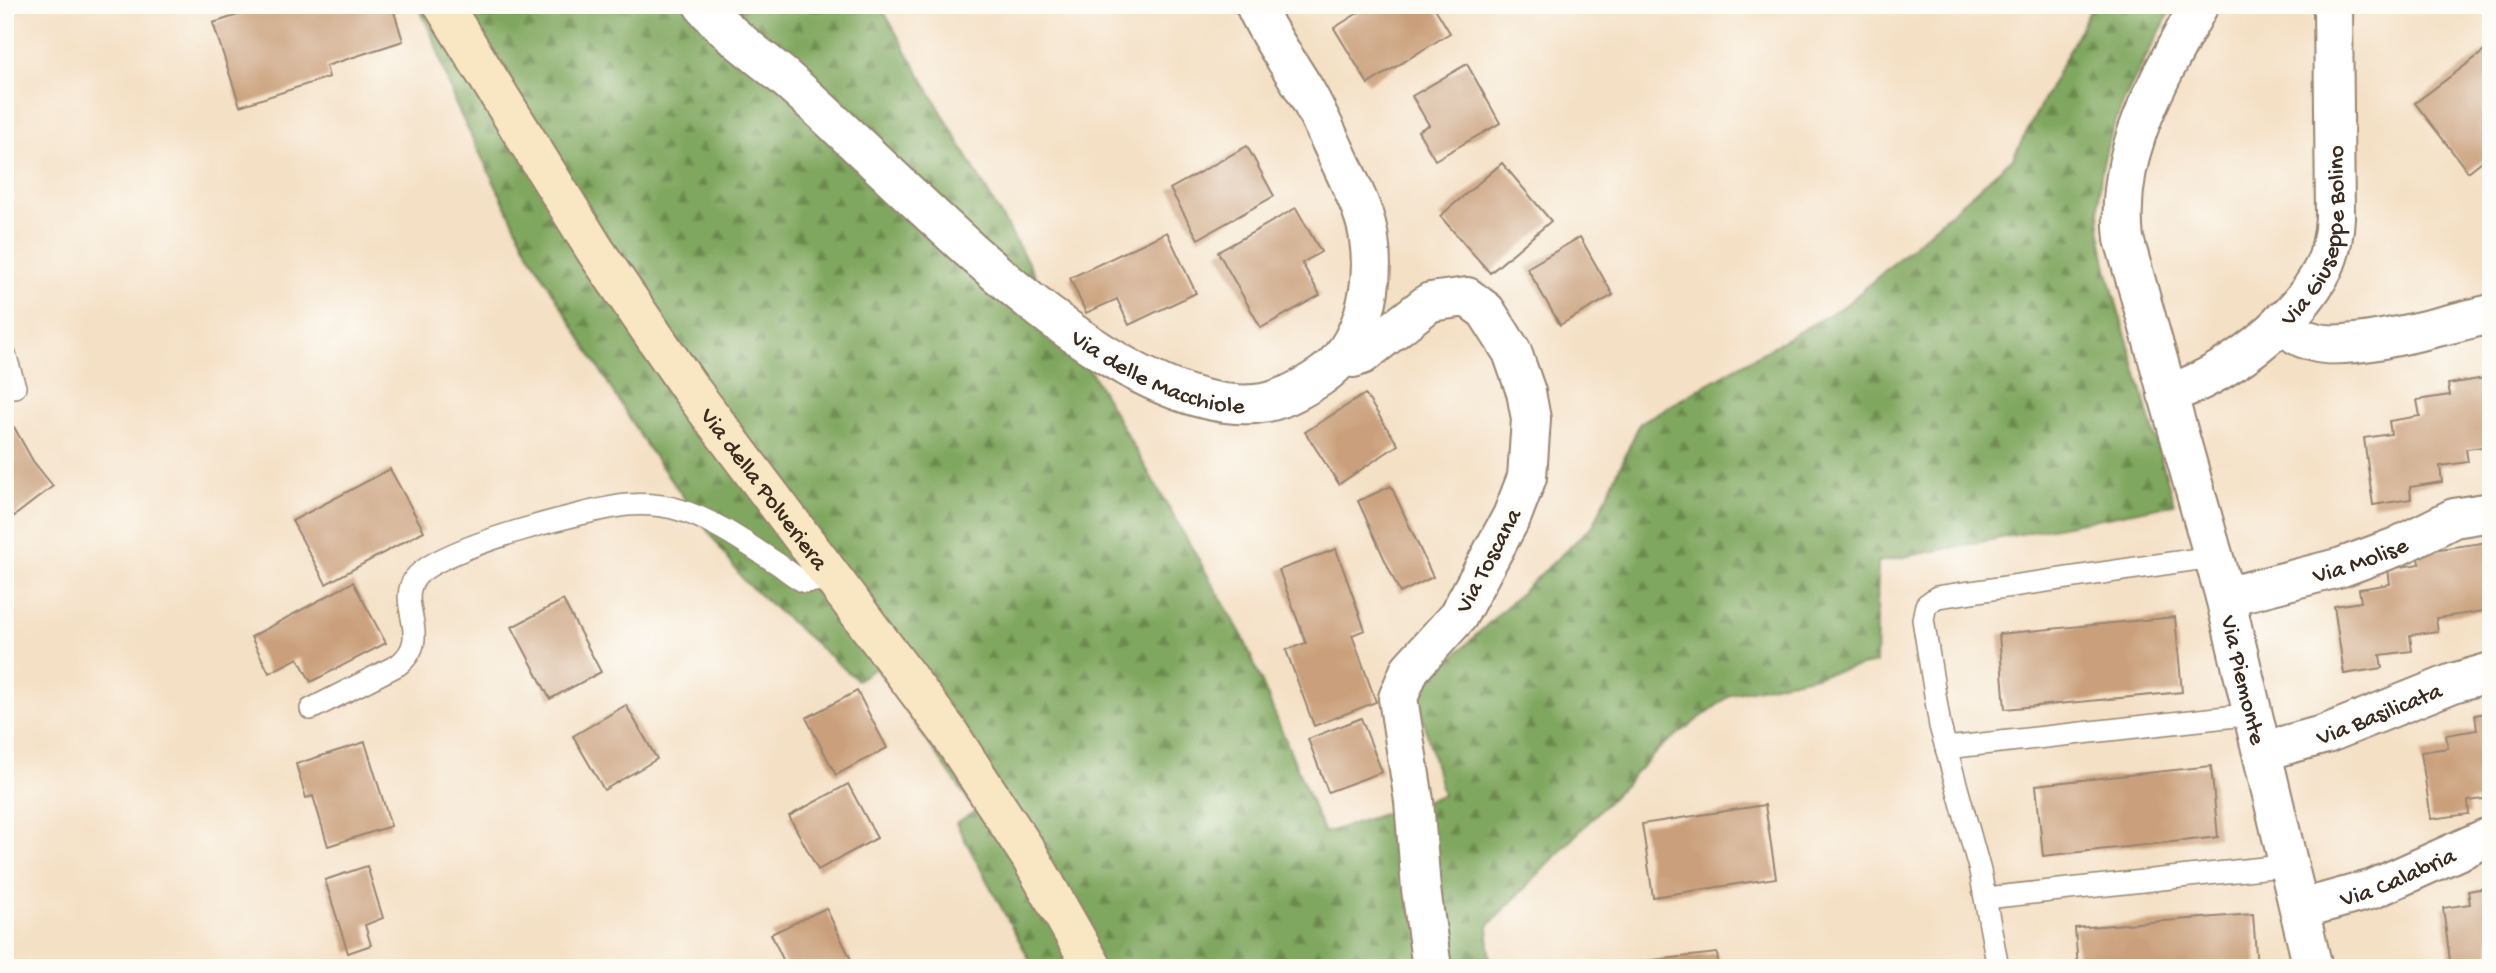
<svg xmlns="http://www.w3.org/2000/svg" width="2496" height="973" viewBox="0 0 2496 973" font-family="'Gochi Hand',sans-serif">
<style>
.forest{fill:url(#forest-firs);stroke:#5e683e;stroke-width:2}
.building{fill:#caa07c}
.lines{fill:none;stroke-linecap:round;stroke-linejoin:round}
.service-casing{stroke:#988572;stroke-width:24}
.minor-casing{stroke:#988572;stroke-width:42}
.secondary-casing{stroke:#988572;stroke-width:42}
.service{stroke:#fff;stroke-width:21}
.minor{stroke:#fff;stroke-width:38}
.secondary{stroke:#f9e7c3;stroke-width:38}
.labels{text-anchor:middle;stroke-width:7;stroke-linejoin:round;paint-order:stroke}
.street-label{font-size:24px;fill:#3b2a1e;stroke:#fdfcf7}
</style>
<defs>
<pattern id="forest-firs" width="22" height="20" patternUnits="userSpaceOnUse" patternTransform="scale(1.75)"><rect width="22" height="20" fill="#80a75e"/><path d="M5 1l3.5 6h-7zM16 11l3.5 6h-7z" fill="#6a884d"/></pattern>
</defs>
<rect width="100%" height="100%" fill="#fdfcf7"/>
<filter id="ink" filterUnits="userSpaceOnUse"><feTurbulence type="fractalNoise" baseFrequency=".0143" numOctaves="2"/><feDisplacementMap in="SourceGraphic" scale="14" xChannelSelector="R" yChannelSelector="G"/><feConvolveMatrix kernelMatrix="1 2 1 2 8 2 1 2 1" color-interpolation-filters="sRGB"/></filter>
<filter id="wash" filterUnits="userSpaceOnUse"><feTurbulence type="fractalNoise" baseFrequency=".00686" numOctaves="4" result="noise"/><feDisplacementMap in="SourceGraphic" scale="28" xChannelSelector="R" yChannelSelector="G"/><feGaussianBlur stdDeviation="1.57" result="paint"/><feColorMatrix in="noise" values="0 0 0 0 0 0 0 0 0 0 0 0 0 0 0 0 0 1.4 0 .05"/><feComposite in="paint" operator="in"/></filter>
<g filter="url(#wash)">
<rect width="100%" height="100%" fill="#f4e0c5"/>
<path class="forest" d="M418,5H880L1243,637L1324,833L1443,795L1416,692L1594,524L1640,423L1847,304L2013,158L2093,5H2174C2146,58 2110,116 2101,175C2092,237 2115,298 2132,356C2146,406 2160,455 2174,504L1878,562L1876,663L1732,694L1661,747L1488,926L1490,968H1034L956,823L976,811L876,668L857,680L745,582L645,444L529,253L455,103L434,40Z"/>
<g id="blocks">
<g class="building">
<polygon points="270,5 392,5 403,41 326,66 329,77 240,106 213,23"/>
<polygon points="1371,5 1433,5 1450,33 1368,84 1334,28"/>
<polygon points="2491,46 2491,154 2468,172 2415,103"/>
<polygon points="1467,64 1500,123 1435,160 1418,131 1429,125 1412,96"/>
<polygon points="1247,146 1274,196 1198,239 1170,189"/>
<polygon points="1502,163 1551,221 1490,273 1440,216"/>
<polygon points="1296,208 1321,252 1302,263 1320,295 1261,328 1218,252"/>
<polygon points="1167,232 1196,293 1129,325 1117,299 1086,313 1070,278"/>
<polygon points="1580,237 1613,295 1560,325 1527,268"/>
<polygon points="2491,377 2491,446 2466,449 2468,462 2440,466 2442,482 2410,487 2411,499 2373,505 2364,438 2391,434 2389,421 2420,416 2417,400 2450,395 2448,384"/>
<polygon points="1365,394 1398,445 1339,484 1305,432"/>
<polygon points="14,427 33,461 53,486 13,517 5,507 5,431"/>
<polygon points="390,469 424,531 326,584 292,521"/>
<polygon points="1391,486 1433,577 1400,593 1358,501"/>
<polygon points="2488,542 2491,548 2491,610 2436,618 2438,631 2410,635 2412,651 2380,655 2382,668 2344,674 2334,606 2361,602 2359,589 2390,584 2388,569 2420,564 2418,552"/>
<polygon points="1336,549 1365,630 1352,635 1376,702 1314,726 1286,650 1306,643 1279,570"/>
<polygon points="353,582 386,643 311,682 298,658 269,673 251,637"/>
<polygon points="563,600 601,672 550,699 512,627"/>
<polygon points="2175,617 2182,692 2005,709 1999,634"/>
<polygon points="857,691 887,748 836,775 806,718"/>
<polygon points="626,705 657,759 604,790 573,736"/>
<polygon points="2491,712 2491,798 2468,801 2469,814 2431,819 2421,752 2448,748 2446,735 2477,730 2475,715"/>
<polygon points="1361,718 1382,772 1328,792 1308,739"/>
<polygon points="365,742 391,826 328,846 313,796 306,798 296,764"/>
<polygon points="2211,766 2218,837 2043,856 2036,785"/>
<polygon points="848,784 877,838 818,870 789,816"/>
<polygon points="1765,805 1776,878 1653,897 1642,824"/>
<polygon points="367,866 383,918 365,925 371,945 348,953 325,880"/>
<polygon points="2491,887 2490,968 2451,968 2443,908 2470,904 2468,891"/>
<polygon points="826,908 855,968 787,968 771,934"/>
<polygon points="2253,914 2257,968 2078,968 2075,928"/>
<polygon points="1717,953 1719,968 1601,968 1601,966"/>
</g>
</g>
</g>
<g filter="url(#ink)">
<use href="#blocks" fill-opacity="0" stroke="#988572" stroke-width="2"/>
<g class="lines">
<g class="service-casing">
<g id="service">
<polyline points="5,354 15,387"/>
<path d="M311,709L398,665C435,637 394,604 416,577C441,547 586,510 627,505C644,504 664,505 680,510C716,521 747,544 778,564C787,570 795,578 805,582L815,581L828,572"/>
<polyline points="1946,748 2254,714"/>
<polyline points="1986,898 2291,865"/>
<polyline points="1998,968 1980,871 1940,726 1923,619 1926,605 1937,597 2212,557"/>
</g>
</g>
<g class="minor-casing">
<g id="minor">
<path id="s1" d="M703,5C725,32 751,50 778,72C802,92 825,114 848,136C940,221 1122,414 1255,404C1279,402 1300,390 1320,377C1363,348 1376,287 1369,239C1366,215 1355,194 1345,172C1332,145 1321,118 1306,92C1289,63 1269,37 1255,5"/>
<path id="s2" d="M2199,5C2159,81 2114,150 2124,239L2225,597L2313,968"/>
<path d="M2281,321C2291,333 2303,340 2318,343C2356,351 2450,323 2491,314"/>
<polyline points="1343,355 1353,358 1362,355 1430,302 1467,297 1486,311 1512,352 1526,392 1531,419 1527,477 1512,516 1458,616 1410,669 1398,698 1414,801 1421,889 1432,968"/>
<path id="s3" d="M2167,394C2223,377 2296,323 2323,269C2331,253 2334,235 2335,217L2333,5"/>
<path id="s4" d="M2225,597L2342,567L2396,547L2454,518L2491,512"/>
<path id="s5" d="M2264,751L2326,734L2453,683L2491,672"/>
<path id="s6" d="M2301,909L2373,889L2491,836"/>
</g>
</g>
<g class="secondary-casing">
<g id="secondary">
<path id="s7" d="M443,5L595,250L689,387L947,730L1029,855L1093,968"/>
</g>
</g>
<use href="#service" class="service"/>
<use href="#minor" class="minor"/>
<use href="#secondary" class="secondary"/>
</g>
</g>
<g class="labels">
<g class="street-label">
<text dy="8" stroke="none"><textPath href="#s3" startOffset="234">Via Giuseppe Bolino</textPath></text>
<text dy="8" stroke="none"><textPath href="#s1" startOffset="590">Via delle Macchiole</textPath></text>
<text dy="8" stroke="none"><textPath href="#s7" startOffset="581">Via della Polveriera</textPath></text>
<text dy="8" stroke="none"><textPath href="#s4" startOffset="140">Via Molise</textPath></text>
<text transform="translate(1487 560) rotate(-62)" y="8">Via Toscana</text>
<text dy="8" stroke="none"><textPath href="#s2" startOffset="707">Via Piemonte</textPath></text>
<text dy="8" stroke="none"><textPath href="#s5" startOffset="121">Via Basilicata</textPath></text>
<text dy="8" stroke="none"><textPath href="#s6" startOffset="102">Via Calabria</textPath></text>
</g>
</g>
<rect width="2496" height="973" fill="none" stroke="#fdfcf7" stroke-width="28"/>
</svg>
